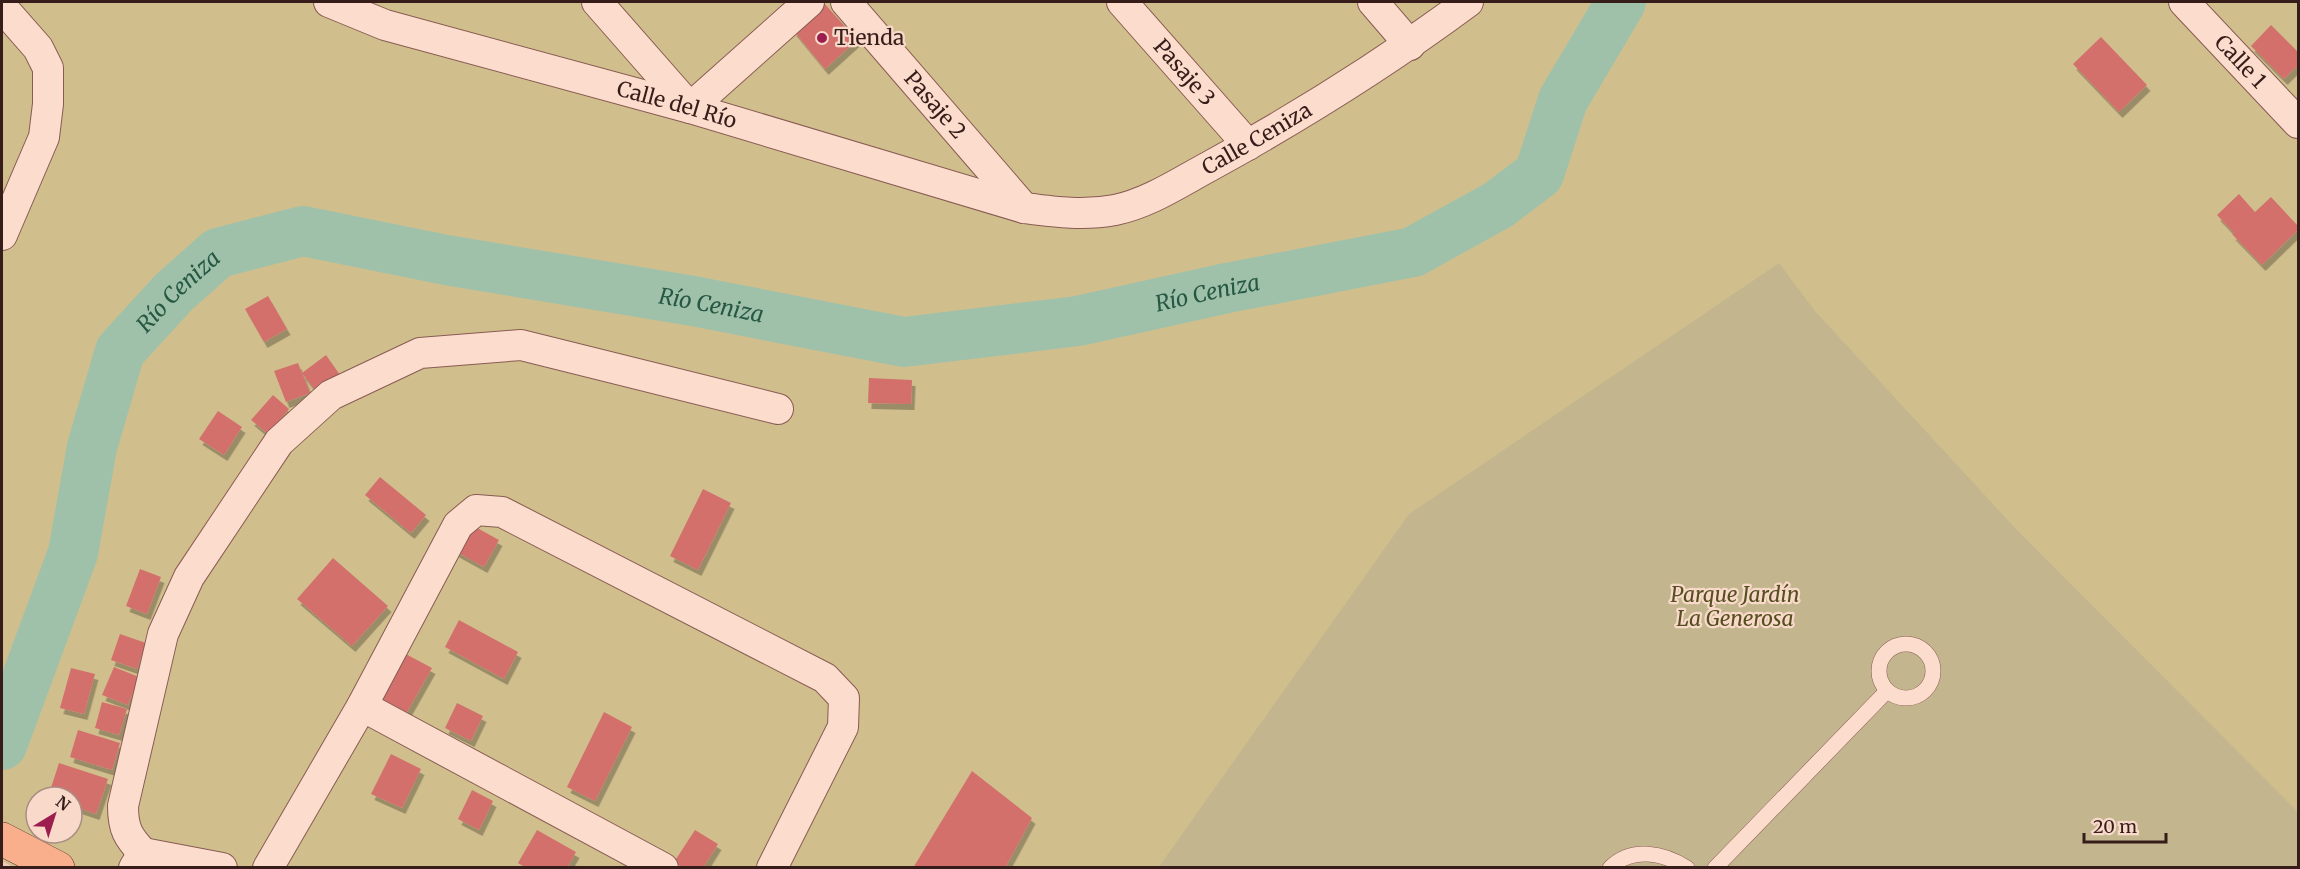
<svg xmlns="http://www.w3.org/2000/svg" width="2300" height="869" viewBox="0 0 2300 869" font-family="Merriweather,serif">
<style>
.green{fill:#d0bf8d;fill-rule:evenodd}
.cemetery{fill:#c3b68e}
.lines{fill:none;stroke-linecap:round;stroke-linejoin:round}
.river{stroke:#9fc1aa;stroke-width:50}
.building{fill:#d3706c;filter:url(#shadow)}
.lane-casing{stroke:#895b53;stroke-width:16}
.street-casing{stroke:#895b53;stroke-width:32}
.primary-casing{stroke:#562c28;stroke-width:34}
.lane{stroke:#fcdccd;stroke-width:15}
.street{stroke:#fcdccd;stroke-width:30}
.primary{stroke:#faaf8c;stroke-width:33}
.poi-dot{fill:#9d1e4e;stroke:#f8d9ca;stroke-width:2}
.labels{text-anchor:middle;stroke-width:4.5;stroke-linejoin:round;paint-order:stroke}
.poi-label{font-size:21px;fill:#371d19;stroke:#f8d9ca;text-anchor:start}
.street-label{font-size:21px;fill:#371d19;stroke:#f8d9ca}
.park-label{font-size:21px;font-style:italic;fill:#554e1e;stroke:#f8d9ca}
.water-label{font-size:22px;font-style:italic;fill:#275843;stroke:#f8d9ca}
</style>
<defs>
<filter id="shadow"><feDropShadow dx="3.5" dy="6" stdDeviation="0" flood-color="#0004"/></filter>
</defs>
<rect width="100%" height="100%" fill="#f1ccba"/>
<path class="green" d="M2,2H2298V867H13L2,861ZM36,797H72V833H36Z"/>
<polygon class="cemetery" points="1779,263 1815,311 2016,529 2298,812 2298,868 1158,868 1409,514"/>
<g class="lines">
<path class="river" id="s1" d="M2,745L73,553L92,447L120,351L174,292L218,253L303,231L446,260L693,301L904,342L1078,321L1227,288L1413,252L1498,205L1539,174L1563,100L1621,2"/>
</g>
<g class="building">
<polygon points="824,3 857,40 825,69 793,30"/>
<polygon points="2271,25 2298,52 2298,65 2284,79 2251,46"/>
<polygon points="2101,37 2147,85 2119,112 2073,64"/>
<polygon points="2239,194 2255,212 2271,197 2298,226 2298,230 2262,265 2232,234 2234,233 2217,215"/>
<polygon points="268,296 287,329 264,342 245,309"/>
<polygon points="326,355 340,375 316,392 302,373 310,393 286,402 274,371 298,363 302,373"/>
<polygon points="869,378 912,380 911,404 868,403"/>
<polygon points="273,395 289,409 268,434 251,420"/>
<polygon points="218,411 242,427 224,455 199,439"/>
<polygon points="380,477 426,515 411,533 365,495"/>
<polygon points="703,489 731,503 698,570 670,556"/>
<polygon points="470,524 499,540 484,567 455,551"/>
<polygon points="333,558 388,606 352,646 297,599"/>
<polygon points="140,569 161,577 147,614 126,606"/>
<polygon points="459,620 518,652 504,679 445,647"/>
<polygon points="120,634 146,643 137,669 111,660"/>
<polygon points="402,652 432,668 406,714 376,698"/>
<polygon points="114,667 139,677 128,705 102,695"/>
<polygon points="71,668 95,674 84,714 60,708"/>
<polygon points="102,702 127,709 119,735 95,728"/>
<polygon points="457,703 483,716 471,741 445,728"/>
<polygon points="604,712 632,727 595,801 567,787"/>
<polygon points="78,730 120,743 112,770 70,757"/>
<polygon points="391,754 421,769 402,808 371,794"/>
<polygon points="59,763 108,779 96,814 72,806 72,797 48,797"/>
<polygon points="972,771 1032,818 1005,868 913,868"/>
<polygon points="472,790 493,801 479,830 458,819"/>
<polygon points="537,830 576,852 567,868 526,868 518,863"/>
<polygon points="695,830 718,844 703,868 684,868 674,862"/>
</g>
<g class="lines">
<g class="lane-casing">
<g id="lane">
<circle cx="1906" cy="671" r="27"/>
<path d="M1610,868C1632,846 1664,853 1687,868"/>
<polyline points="1715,868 1887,691"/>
</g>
</g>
<g class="street-casing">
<g id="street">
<path id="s2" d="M329,2L385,25L690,108L1024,208C1055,212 1083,216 1115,210C1149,203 1180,182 1210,166C1299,117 1387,62 1468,2"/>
<polyline points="597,2 690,108 809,2"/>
<path id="s3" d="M846,2L1024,208"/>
<path id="s4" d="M1122,2L1248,145"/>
<polyline points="1373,2 1410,45"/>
<path id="s5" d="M2184,2L2298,123"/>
<polyline points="2,7 38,48 48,68 48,104 44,137 2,235"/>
<polyline points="362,706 663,868"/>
<path d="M143,853C128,837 123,829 123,806L163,634L189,577L279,442L331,395L420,353L521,345L778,409"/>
<polyline points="134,868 143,853 222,868"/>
<polyline points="268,868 362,706 458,525 476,510 502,512 825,678 844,698 843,727 772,868"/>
</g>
</g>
<g class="primary-casing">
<polyline id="primary" points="2,839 58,868"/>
</g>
<use href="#lane" class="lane"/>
<use href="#street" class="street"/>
<use href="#primary" class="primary"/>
</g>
<circle class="poi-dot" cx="822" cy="38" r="6"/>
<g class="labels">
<g class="poi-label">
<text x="834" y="45">Tienda</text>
</g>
<g class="street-label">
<text dy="7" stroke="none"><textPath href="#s5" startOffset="82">Calle 1</textPath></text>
<text dy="7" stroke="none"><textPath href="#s4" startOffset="94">Pasaje 3</textPath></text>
<text dy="7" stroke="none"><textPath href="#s2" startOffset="363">Calle del Río</textPath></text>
<text dy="7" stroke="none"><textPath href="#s3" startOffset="136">Pasaje 2</textPath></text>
<text dy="7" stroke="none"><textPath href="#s2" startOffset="976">Calle Ceniza</textPath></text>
</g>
<g class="park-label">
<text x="1735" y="602">Parque Jardín<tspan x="1735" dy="24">La Generosa</tspan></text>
</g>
<g class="water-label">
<text dy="8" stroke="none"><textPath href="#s1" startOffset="496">Río Ceniza</textPath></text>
<text dy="8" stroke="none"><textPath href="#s1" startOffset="1558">Río Ceniza</textPath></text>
<text dy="8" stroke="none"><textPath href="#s1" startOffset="1054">Río Ceniza</textPath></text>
</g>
</g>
<rect width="2300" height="869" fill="none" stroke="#371d19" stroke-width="6"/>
<g transform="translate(54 815) rotate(38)"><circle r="28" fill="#f8d9ca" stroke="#ab8e83" stroke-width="1.5"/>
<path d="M0-4.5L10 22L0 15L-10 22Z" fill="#9d1e4e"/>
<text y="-9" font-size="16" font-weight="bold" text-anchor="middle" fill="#371d19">N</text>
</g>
<path d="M2084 833v9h82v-9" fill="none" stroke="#371d19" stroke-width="3"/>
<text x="2093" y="833" font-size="18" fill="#371d19" stroke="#f8d9ca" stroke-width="4.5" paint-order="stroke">20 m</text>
</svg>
